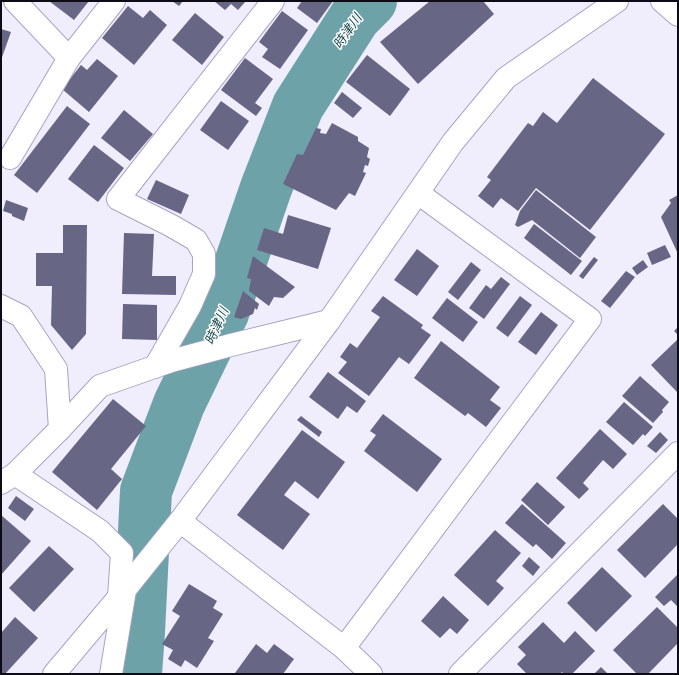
<svg xmlns="http://www.w3.org/2000/svg" width="679" height="675" viewBox="0 0 679 675" font-family="'IBM Plex Serif','Noto Sans JP',serif">
<style>
.lines{fill:none;stroke-linecap:round;stroke-linejoin:round}
.river{stroke:#6da2a8;stroke-width:52}
.building{fill:#676685}
.minor-casing{stroke:#aaa3c6;stroke-width:24}
.tertiary-casing{stroke:#aaa3c6;stroke-width:24}
.minor{stroke:#fff;stroke-width:22}
.tertiary{stroke:#fff;stroke-width:22}
.labels{text-anchor:middle;stroke-width:3;stroke-linejoin:round;paint-order:stroke}
.water-label{font-size:13px;font-style:italic;fill:#1c4c51;stroke:#fff}
</style>
<rect width="100%" height="100%" fill="#f0edfc"/>
<g class="lines">
<polyline class="river" points="136,674 139,632 146,491 179,404 223,313 266,188 298,106 355,17 371,1"/>
</g>
<g class="building">
<polygon points="49,1 89,1 74,20"/>
<polygon points="172,1 183,1 179,6"/>
<polygon points="214,1 246,1 238,10 231,4 225,10"/>
<polygon points="302,1 333,1 317,23 297,8"/>
<polygon points="430,1 483,1 494,14 418,84 380,42"/>
<polygon points="128,6 143,18 150,10 167,25 134,65 102,38"/>
<polygon points="282,11 308,30 280,69 262,57 268,49 259,42"/>
<polygon points="195,13 224,37 202,65 172,40"/>
<polygon points="1,29 11,32 1,60"/>
<polygon points="367,55 410,89 390,116 346,82"/>
<polygon points="245,58 273,79 255,103 262,108 256,116 221,90"/>
<polygon points="97,59 118,76 89,112 62,89 81,65 87,70"/>
<polygon points="593,78 665,134 590,230 536,188 518,211 501,198 493,208 478,196 491,180 487,177 528,123 533,126 543,112 557,123"/>
<polygon points="342,92 362,108 353,118 334,103"/>
<polygon points="221,101 249,121 228,150 200,130"/>
<polygon points="67,106 90,124 37,193 14,175"/>
<polygon points="124,110 153,134 130,161 101,138"/>
<polygon points="332,123 358,137 358,141 369,148 367,157 370,159 368,166 365,165 363,172 366,173 355,196 349,193 336,210 283,184 297,154 303,155 316,128 321,129 320,133 326,134"/>
<polygon points="94,145 124,168 98,202 68,179"/>
<polygon points="156,180 189,195 181,214 147,199"/>
<polygon points="536,190 596,237 580,258 532,220 518,227 515,225 520,211"/>
<polygon points="678,195 678,254 661,217 671,203 669,200"/>
<polygon points="6,200 28,208 24,221 12,216 12,214 3,211"/>
<polygon points="288,215 331,228 318,269 257,250 264,228 283,234"/>
<polygon points="534,224 582,261 571,275 524,238"/>
<polygon points="63,225 87,225 86,334 72,350 51,325 52,286 36,286 36,253 63,253"/>
<polygon points="124,233 154,234 152,276 176,276 176,295 122,294"/>
<polygon points="665,245 671,257 652,265 647,253"/>
<polygon points="417,249 439,266 417,296 394,280"/>
<polygon points="253,256 295,287 283,298 274,297 269,306 249,291 251,279 247,278"/>
<polygon points="594,257 598,260 583,279 579,276"/>
<polygon points="643,260 648,267 637,275 632,268"/>
<polygon points="471,262 481,270 458,300 448,292"/>
<polygon points="626,271 635,277 610,308 601,301"/>
<polygon points="501,277 510,284 484,319 469,308 486,285 491,289"/>
<polygon points="243,291 259,304 257,310 255,308 253,314 241,319 234,317"/>
<polygon points="383,296 423,325 421,328 431,335 409,364 399,357 369,396 338,373 347,362 340,357 350,343 357,348 380,317 371,311"/>
<polygon points="520,296 532,305 508,337 496,328"/>
<polygon points="447,298 478,322 463,342 432,318"/>
<polygon points="123,304 157,305 157,340 122,339"/>
<polygon points="541,312 558,325 536,355 518,342"/>
<polygon points="678,327 678,335 674,331"/>
<polygon points="678,339 678,393 651,365"/>
<polygon points="441,341 500,387 490,400 501,408 486,427 468,413 465,416 414,378"/>
<polygon points="328,372 366,401 357,413 347,406 338,419 309,397"/>
<polygon points="640,376 669,402 662,410 663,412 653,423 622,396"/>
<polygon points="113,399 146,426 111,469 122,479 97,510 52,472"/>
<polygon points="624,402 653,427 645,436 643,434 633,445 606,422"/>
<polygon points="383,414 442,459 417,492 364,451 376,435 370,431"/>
<polygon points="301,416 322,432 319,437 297,420"/>
<polygon points="600,429 627,454 613,469 603,460 583,483 589,489 579,499 556,478"/>
<polygon points="302,430 345,462 318,499 295,481 284,495 310,514 283,550 237,515"/>
<polygon points="660,432 668,440 656,453 647,446"/>
<polygon points="537,482 565,507 548,525 521,500"/>
<polygon points="16,496 34,509 25,521 8,508"/>
<polygon points="522,504 566,543 552,559 536,544 533,547 505,523"/>
<polygon points="663,504 678,519 678,544 645,578 617,550"/>
<polygon points="1,515 31,541 1,575"/>
<polygon points="495,530 521,553 496,581 504,588 488,606 454,575"/>
<polygon points="49,546 74,569 34,612 9,588"/>
<polygon points="529,557 540,567 533,576 522,566"/>
<polygon points="602,567 632,596 596,632 567,603"/>
<polygon points="678,574 678,607 671,600 664,606 655,597"/>
<polygon points="189,584 217,601 213,608 223,614 208,638 214,641 197,668 185,660 181,667 168,659 173,650 162,644 180,616 172,611"/>
<polygon points="443,596 469,620 457,634 450,628 440,638 421,621"/>
<polygon points="657,607 678,628 678,643 648,674 637,674 613,650"/>
<polygon points="15,617 38,638 5,674 1,674 1,633"/>
<polygon points="543,622 564,643 575,631 595,651 572,674 564,674 562,672 560,674 527,674 517,664 526,655 518,647"/>
<polygon points="256,644 267,653 274,644 294,659 283,674 237,674 235,673"/>
<polygon points="601,667 608,674 594,674"/>
</g>
<g class="lines">
<g class="minor-casing">
<g id="minor">
<polyline points="15,1 69,58"/>
<polyline points="10,158 69,58 114,1"/>
<polyline points="1,306 21,316 56,369 60,429"/>
<polyline points="155,367 190,306 204,274 204,254 196,240 170,225 118,199 273,1"/>
<polyline points="15,474 100,531 122,553 119,597"/>
<polyline points="1,483 15,474 60,429 100,386 171,361 231,345 329,321"/>
<polyline points="344,648 590,319 418,193"/>
<polyline points="111,674 125,590"/>
<polyline points="460,674 678,453"/>
</g>
</g>
<g class="tertiary-casing">
<g id="tertiary">
<polyline points="662,1 678,15"/>
<polyline points="180,521 344,648 371,674"/>
<polyline points="54,674 119,597 180,521 329,321 453,142 506,78 617,1"/>
</g>
</g>
<use href="#minor" class="minor"/>
<use href="#tertiary" class="tertiary"/>
</g>
<g class="labels">
<g class="water-label">
<text transform="translate(347 31) rotate(-55)" y="5">時津川</text>
<text transform="translate(216 326) rotate(-66)" y="5">時津川</text>
</g>
</g>
<rect width="679" height="675" fill="none" stroke="#0d0b16" stroke-width="4"/>
</svg>
